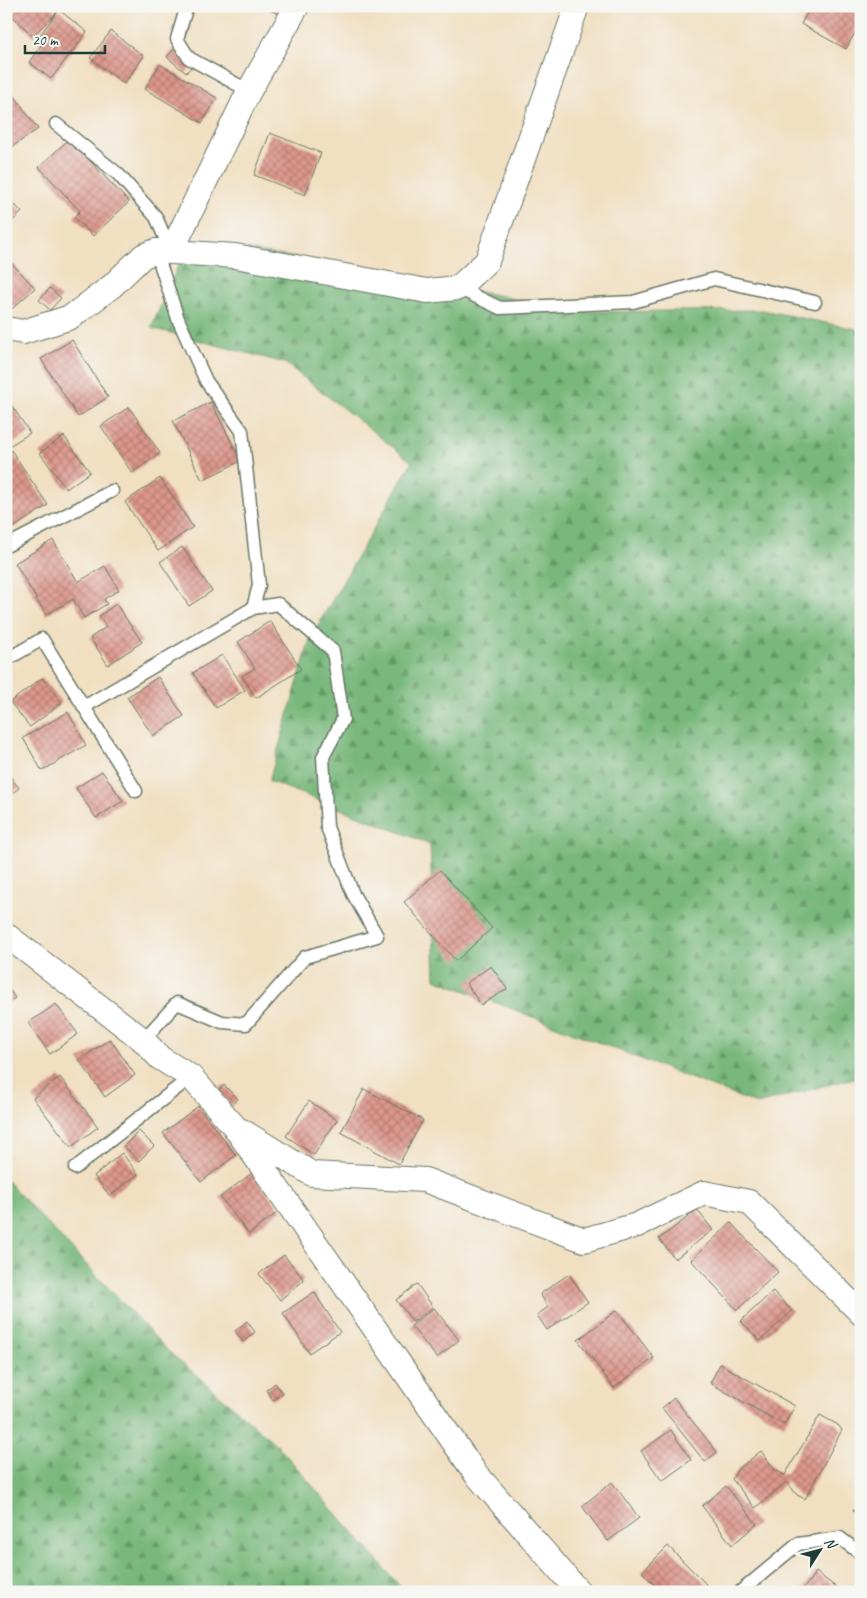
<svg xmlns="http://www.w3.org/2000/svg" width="867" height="1598" viewBox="0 0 867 1598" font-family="Caveat,sans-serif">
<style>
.forest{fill:url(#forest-firs);stroke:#4c7a58}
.building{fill:url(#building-cross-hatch)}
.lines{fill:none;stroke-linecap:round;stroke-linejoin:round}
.service-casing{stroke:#687665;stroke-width:15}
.minor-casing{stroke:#687665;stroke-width:26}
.service{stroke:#fff;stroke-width:12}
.minor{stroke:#fff;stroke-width:24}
</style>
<defs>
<pattern id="forest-firs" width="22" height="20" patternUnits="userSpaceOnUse" patternTransform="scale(1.25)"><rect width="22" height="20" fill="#78b87b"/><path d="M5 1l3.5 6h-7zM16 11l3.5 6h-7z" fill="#629766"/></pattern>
<pattern id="building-cross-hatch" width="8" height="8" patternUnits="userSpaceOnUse" patternTransform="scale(1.25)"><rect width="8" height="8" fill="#dd978c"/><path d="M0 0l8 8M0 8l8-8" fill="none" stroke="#b37c73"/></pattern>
</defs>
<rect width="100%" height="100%" fill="#f6f6f2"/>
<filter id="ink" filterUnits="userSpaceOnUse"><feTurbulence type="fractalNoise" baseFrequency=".02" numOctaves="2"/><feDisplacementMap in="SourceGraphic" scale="10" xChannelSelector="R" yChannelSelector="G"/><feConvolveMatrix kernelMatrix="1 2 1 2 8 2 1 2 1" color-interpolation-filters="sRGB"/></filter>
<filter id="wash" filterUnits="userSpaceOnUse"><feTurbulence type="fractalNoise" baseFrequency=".0096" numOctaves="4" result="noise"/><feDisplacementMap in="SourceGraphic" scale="20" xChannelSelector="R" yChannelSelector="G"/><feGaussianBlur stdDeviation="1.12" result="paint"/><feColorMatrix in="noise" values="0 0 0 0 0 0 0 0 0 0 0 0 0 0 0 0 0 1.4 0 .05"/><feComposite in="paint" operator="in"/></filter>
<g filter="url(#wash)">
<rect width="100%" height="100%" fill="#f1dfc1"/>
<g class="forest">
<polygon points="189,241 381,271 578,312 762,310 861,330 861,1076 757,1104 435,979 430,844 269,781 310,639 412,462 285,363 151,328"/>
<polygon points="6,1180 167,1350 278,1446 405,1592 6,1592"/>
</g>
<g id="blocks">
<g class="building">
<polygon points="10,6 51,6 57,12 33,36 6,10"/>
<polygon points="262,6 284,6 281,15"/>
<polygon points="811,6 844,6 861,16 861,22 846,49 801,24"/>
<polygon points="59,10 87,32 51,79 29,62 42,44 36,40"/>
<polygon points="111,31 144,56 124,84 90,58"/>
<polygon points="174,49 193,65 186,73 167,57"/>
<polygon points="160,64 217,98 202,123 145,89"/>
<polygon points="11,91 38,129 12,147 6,139 6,94"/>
<polygon points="270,133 321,153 305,195 254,175"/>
<polygon points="69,139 129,202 93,236 74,217 80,211 39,167"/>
<polygon points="6,196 22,212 6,227"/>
<polygon points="6,257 35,288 12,309 6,303"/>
<polygon points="50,288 61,298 50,310 39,300"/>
<polygon points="72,340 108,397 78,417 41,359"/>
<polygon points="6,397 30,433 6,448"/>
<polygon points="211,402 241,461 202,480 173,421"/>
<polygon points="129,407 160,453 132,473 101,426"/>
<polygon points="64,436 90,472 66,489 40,453"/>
<polygon points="11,450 48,505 13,528 6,519 6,453"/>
<polygon points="160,478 193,527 158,551 125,502"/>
<polygon points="53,540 78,582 105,566 119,590 104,599 107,604 84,618 73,599 46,615 15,563"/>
<polygon points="182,547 212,591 189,606 160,562"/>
<polygon points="116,604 142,642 108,665 90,638 106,627 99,616"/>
<polygon points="270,621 301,669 256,698 242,676 255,668 238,642"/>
<polygon points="222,655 245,690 216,708 193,673"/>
<polygon points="158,677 184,716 153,736 127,697"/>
<polygon points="42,678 62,703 30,727 10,702"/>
<polygon points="68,712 86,745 42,771 23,738"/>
<polygon points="6,771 19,788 6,798"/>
<polygon points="102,771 123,801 96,818 76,788"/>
<polygon points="440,870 492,928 456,961 404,902"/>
<polygon points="491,966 507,989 481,1005 466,983"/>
<polygon points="6,985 15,998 6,1004"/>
<polygon points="56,1004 78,1034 50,1054 28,1023"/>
<polygon points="110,1039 135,1075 105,1097 79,1060"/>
<polygon points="60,1077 98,1127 71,1147 33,1098"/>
<polygon points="224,1085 238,1099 231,1105 218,1091"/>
<polygon points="364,1089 423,1120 399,1164 341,1132"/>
<polygon points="309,1101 337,1120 314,1155 286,1136"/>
<polygon points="198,1106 236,1155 201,1182 163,1133"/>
<polygon points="139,1131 154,1146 139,1161 124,1146"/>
<polygon points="122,1153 138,1174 110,1196 94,1176"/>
<polygon points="252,1173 281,1210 249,1234 220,1197"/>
<polygon points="697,1210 713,1230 675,1259 659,1239"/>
<polygon points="731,1223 778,1272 737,1310 691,1260"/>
<polygon points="284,1255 304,1280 280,1300 259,1274"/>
<polygon points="569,1274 588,1302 547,1330 537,1315 548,1307 540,1294"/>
<polygon points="417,1284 433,1307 413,1322 396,1300"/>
<polygon points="773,1291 792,1311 760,1341 741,1321"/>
<polygon points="314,1292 340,1332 309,1353 283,1313"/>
<polygon points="434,1308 459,1340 437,1358 411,1326"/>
<polygon points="617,1310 654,1358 614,1388 578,1340"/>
<polygon points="247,1321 255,1332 243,1342 235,1331"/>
<polygon points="720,1364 795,1406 784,1425 710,1383"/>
<polygon points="275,1383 283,1393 273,1400 266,1390"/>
<polygon points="674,1398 717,1452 705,1462 662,1408"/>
<polygon points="820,1415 838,1425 842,1430 805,1499 797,1495 787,1482 755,1508 732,1479 738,1469 761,1451 775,1470 785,1475"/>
<polygon points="671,1430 691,1460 662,1481 641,1451"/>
<polygon points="612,1482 639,1518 608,1541 582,1506"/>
<polygon points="726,1486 757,1524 732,1545 702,1506"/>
<polygon points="861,1501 861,1516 853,1511"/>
<polygon points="668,1546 710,1588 706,1592 662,1592 642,1572"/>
<polygon points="816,1572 842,1592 801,1592"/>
</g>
</g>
</g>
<g filter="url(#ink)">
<use href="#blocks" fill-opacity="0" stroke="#687665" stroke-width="1"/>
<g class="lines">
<g class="service-casing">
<g id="service">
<polyline points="187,6 177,39 189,58 249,91"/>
<polyline points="56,124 118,174 156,217 171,252"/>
<polyline points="458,288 500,308 633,302 714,279 815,302"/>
<polyline points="6,546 112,491"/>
<polyline points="6,660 42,639 136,791"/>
<polyline points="84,707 253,608 259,585 242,431 206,381 178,319 156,251"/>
<polyline points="143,1040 177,1003 222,1022 246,1024 305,957 377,936 353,894 327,827 323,757 343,719 333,651 278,604 253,608"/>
<polyline points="75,1168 191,1077"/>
<polyline points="740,1592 798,1544 840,1538 861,1554"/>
</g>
</g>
<g class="minor-casing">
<g id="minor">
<polyline points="171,252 249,91 297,6"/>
<polyline points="6,329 23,332 71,317 112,286 143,256 156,251 235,256 427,291 458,288 487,261 577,6"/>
<polyline points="6,935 143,1040 160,1058 191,1077 234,1126 476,1474 579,1592"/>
<polyline points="242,1131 312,1174 425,1180 584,1240 637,1225 704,1193 749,1202 861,1313"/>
</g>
</g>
<use href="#service" class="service"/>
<use href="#minor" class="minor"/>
</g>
</g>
<rect width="867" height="1598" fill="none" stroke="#f6f6f2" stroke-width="25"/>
<g transform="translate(820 1550) rotate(54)" stroke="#f6f6f2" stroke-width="4" paint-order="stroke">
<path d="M0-4L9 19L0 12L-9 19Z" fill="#1f3d34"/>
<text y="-8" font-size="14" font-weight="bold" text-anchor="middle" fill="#1f3d34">N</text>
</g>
<path d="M25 45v8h80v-8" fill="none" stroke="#1f3d34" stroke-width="2.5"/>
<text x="32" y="45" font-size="15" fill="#1f3d34" stroke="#f6f6f2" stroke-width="4" paint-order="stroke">20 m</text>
</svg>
